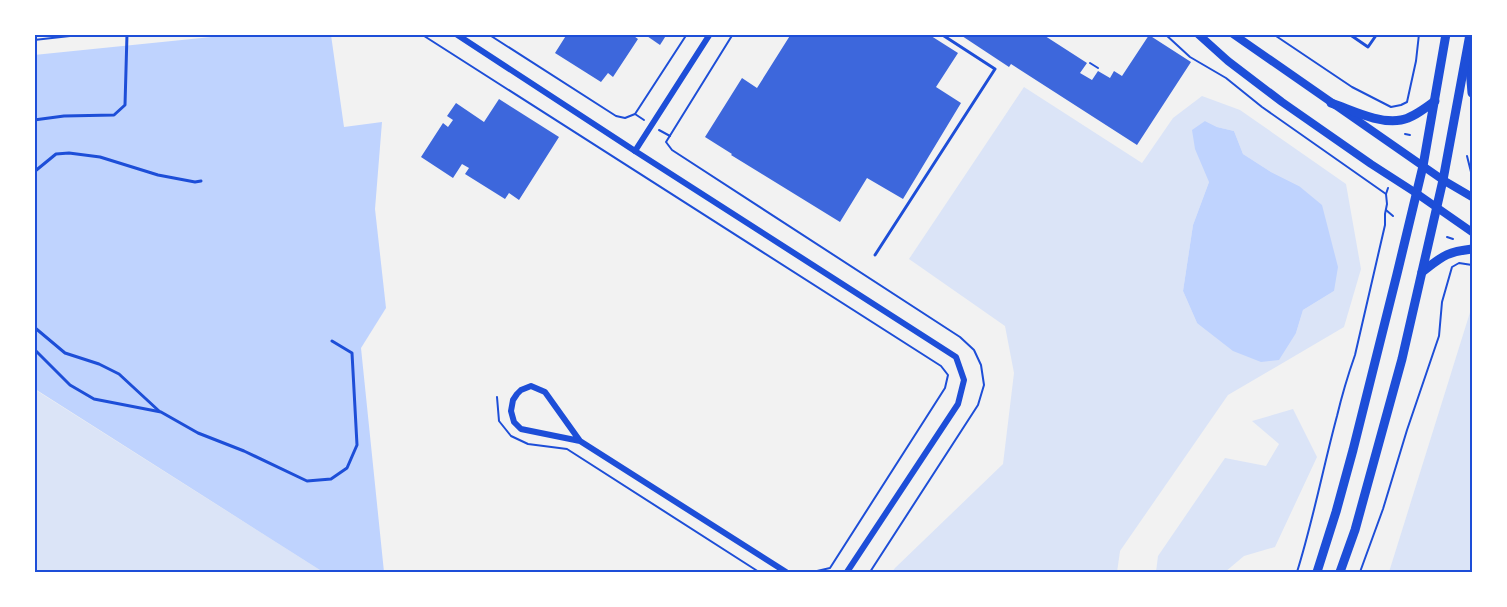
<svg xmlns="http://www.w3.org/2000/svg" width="1507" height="607" viewBox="0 0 1507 607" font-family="'Work Sans',sans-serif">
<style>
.green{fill:#dbe4f7;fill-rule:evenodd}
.water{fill:#bfd3fe}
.building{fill:#3d67dc}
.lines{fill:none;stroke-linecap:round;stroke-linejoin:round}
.path{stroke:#1d4ed8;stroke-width:2}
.service{stroke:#1d4ed8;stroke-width:3}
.minor{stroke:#1d4ed8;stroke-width:6}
.tertiary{stroke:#1d4ed8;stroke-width:8}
.secondary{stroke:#1d4ed8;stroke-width:9}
.neatline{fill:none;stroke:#1d4ed8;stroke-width:2}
</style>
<rect width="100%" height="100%" fill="#f2f2f2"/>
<g class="green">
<path d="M1024,87L1142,163L1173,118L1202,96L1240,110L1346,184L1361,269L1344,327L1228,395L1120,551L1117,572H892L895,568L1003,464L1014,373L1005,326L909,259ZM1205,121L1217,127L1234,131L1243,154L1271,172L1299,186L1334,291L1303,310L1296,333L1197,323L1183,291L1193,225L1209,182Z"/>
<polygon points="1472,306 1472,572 1389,572"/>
<polygon points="34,389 323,572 35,572"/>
<polygon points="1293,409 1317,457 1275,547 1244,556 1225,572 1156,572 1158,556 1225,458 1266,466 1279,444 1252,421"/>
</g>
<g class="water">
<polygon points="231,35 331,35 344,127 382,122 375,209 386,308 361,348 384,572 323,572 35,389 34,55"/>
<polygon points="1205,121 1217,127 1234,131 1243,154 1271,172 1299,186 1322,205 1338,267 1334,291 1303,310 1296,333 1279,360 1261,362 1233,351 1197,323 1183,291 1193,225 1209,182 1195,149 1192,130"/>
</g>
<g class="building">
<polygon points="567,34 631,34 638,39 613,77 608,73 601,82 555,53"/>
<polygon points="644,34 667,34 660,45"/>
<polygon points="791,34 928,34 958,53 936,87 961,103 903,199 867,178 840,222 731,155 732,154 705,137 742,78 757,88"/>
<polygon points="959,34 1042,34 1087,63 1080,73 1092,80 1098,71 1110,78 1114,71 1122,76 1149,35 1191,62 1137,145 1011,64 1009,67"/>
<polygon points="499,99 559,137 519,200 509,193 505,199 465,174 469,168 462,164 453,178 421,157 443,123 448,127 453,120 447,116 456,103 484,122"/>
</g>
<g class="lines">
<g class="path">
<polyline points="421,34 941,366 948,375 945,388 830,568 817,571 817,572"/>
<polyline points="488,34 616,116 625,118 635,114 687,34"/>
<polyline points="733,34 666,142 672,150 960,337 974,350 981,365 984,385 978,405 870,572"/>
<polyline points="1165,34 1190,57 1226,78 1262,107 1386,194"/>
<polyline points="1273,34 1352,87 1391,107 1401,105 1407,102 1416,61 1419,34"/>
<polyline points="34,40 88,34"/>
<polyline points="1090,63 1098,68"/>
<polyline points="635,114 644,120"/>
<polyline points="659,130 670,136"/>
<polyline points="1405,134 1410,135"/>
<polyline points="1467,156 1472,176 1471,182"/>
<polyline points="1386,210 1393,216"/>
<polyline points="1447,237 1453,239"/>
<polyline points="497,397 499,421 511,436 528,444 567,449 759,572"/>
<path d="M1297,572C1313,521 1323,468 1337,416C1342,395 1348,375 1355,355L1385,225V214L1387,204L1386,194L1388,188"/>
<polyline points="1360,572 1383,509 1407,430 1439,336 1442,302 1452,267 1459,263 1472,265"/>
</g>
<g class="service">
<polyline points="1349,34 1368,47 1377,34"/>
<polyline points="34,120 64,116 114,115 125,105 127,34"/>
<polyline points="34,172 56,154 69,153 100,157 158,175 195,182 201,181"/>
<polyline points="875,255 995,69 941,34"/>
<polyline points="34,327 65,353 99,364 119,374 159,411"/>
<polyline points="34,349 70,385 94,399 161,412 198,433 244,451 307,481 331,479 347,468 357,445 352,353 332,341"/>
</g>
<g class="minor">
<polyline points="456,34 635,151 956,357 964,380 958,404 847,572"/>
<polyline points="635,151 710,34"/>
<polyline points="580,441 545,392 531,386 521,390 517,394 513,400 511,411 514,422 521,429 580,441 786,572"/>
</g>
<g class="tertiary">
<polyline points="1198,34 1228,61 1282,102 1371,164 1416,193 1472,232"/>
<polyline points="1233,34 1443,180 1472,197"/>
</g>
<g class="secondary">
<polyline points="1469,56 1472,93"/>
<path d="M1331,103C1352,110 1378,124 1401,120C1413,118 1425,108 1435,101"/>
<path d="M1422,272C1443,256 1446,252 1472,249"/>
<polyline points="1317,572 1336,512 1353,450 1397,274 1423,166 1446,34"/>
<polyline points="1340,572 1355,530 1402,359 1443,180 1470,34"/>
</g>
</g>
<rect width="1507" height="607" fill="none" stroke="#ffffff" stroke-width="72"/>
<rect x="36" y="36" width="1435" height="535" class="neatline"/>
</svg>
